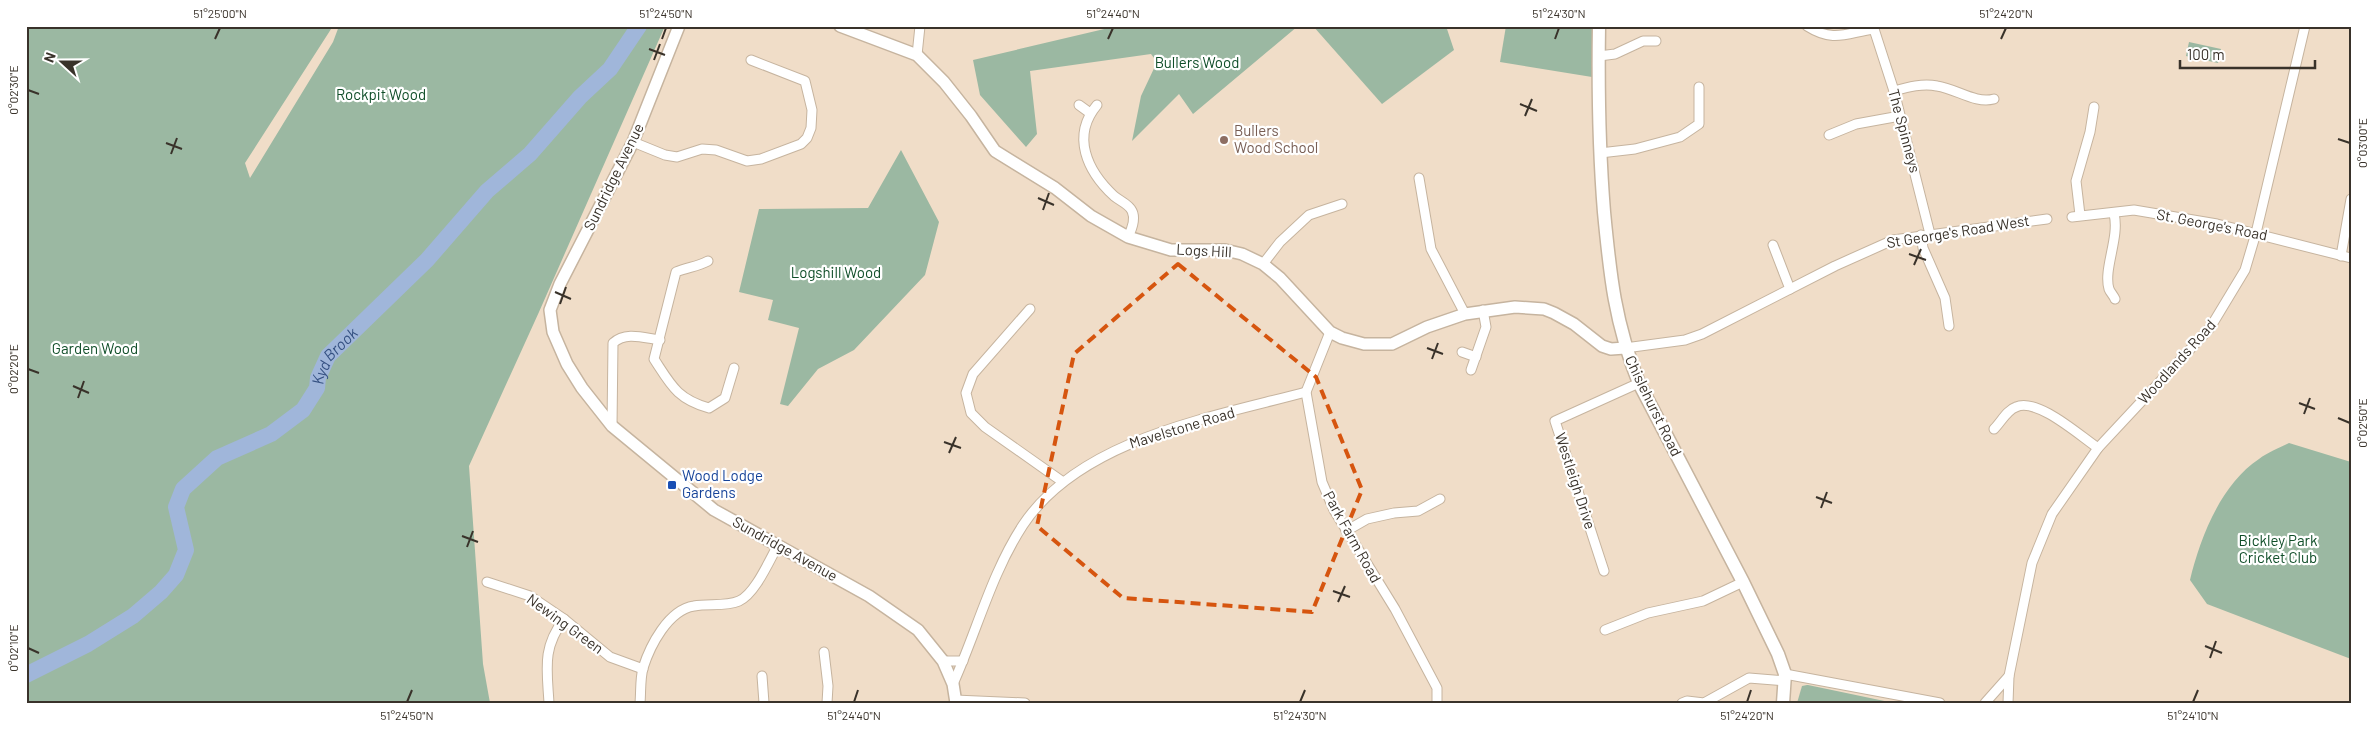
<svg xmlns="http://www.w3.org/2000/svg" width="2377" height="729" viewBox="0 0 2377 729" font-family="Barlow,sans-serif">
<style>
.green{fill:#9bb8a2}
.lines{fill:none;stroke-linecap:round;stroke-linejoin:round}
.river{stroke:#a0b6da;stroke-width:16}
.minor-casing{stroke:#c6b49f;stroke-width:11}
.tertiary-casing{stroke:#c6b49f;stroke-width:14}
.secondary-casing{stroke:#c6b49f;stroke-width:15}
.minor{stroke:#fff;stroke-width:9}
.tertiary{stroke:#fff;stroke-width:11}
.secondary{stroke:#fff;stroke-width:12}
.marked{fill:none;stroke:#d6550f;stroke-width:4;stroke-dasharray:10 6;stroke-linejoin:round}
.ticks{fill:none;stroke:#39322a;stroke-width:2}
.education-dot{fill:#8d6e63;stroke:#fff;stroke-width:2}
.transit-dot{fill:#1a4fb4;stroke:#fff;stroke-width:2}
.labels{text-anchor:middle;stroke-width:4.5;stroke-linejoin:round;paint-order:stroke}
.park-label{font-size:15px;fill:#104e29;stroke:#fff}
.education-label{font-size:15px;fill:#785e54;stroke:#fff;text-anchor:start}
.street-label{font-size:15px;fill:#39322a;stroke:#fff}
.transit-label{font-size:15px;fill:#164399;stroke:#fff;text-anchor:start}
.water-label{font-size:16px;font-style:italic;fill:#355182;stroke:#fff}
.neatline{fill:none;stroke:#39322a;stroke-width:2}
.ticks-label{font-size:12px;text-anchor:middle;fill:#39322a}
</style>
<rect width="100%" height="100%" fill="#f0ddc8"/>
<g class="green">
<polygon points="26,26 333,26 245,163 250,178 333,42 339,26 665,26 539,312 469,466 483,664 490,703 26,703"/>
<polygon points="1117,26 1298,26 1193,114 1179,94 1132,141 1141,96 1157,62 1151,54 1030,71 1037,134 1026,147 980,95 973,60"/>
<polygon points="1313,26 1446,26 1454,50 1382,104"/>
<polygon points="1506,26 1594,26 1592,77 1500,62"/>
<polygon points="2189,42 2221,49 2218,63 2186,56"/>
<polygon points="901,150 939,222 925,275 854,350 818,369 788,406 780,404 799,328 768,320 773,300 739,292 759,209 868,208"/>
<path d="M2289,443L2351,462V659L2207,604L2190,580C2200,538 2221,484 2259,459C2268,452 2279,448 2289,443Z"/>
<polygon points="1807,685 1808,685 1894,703 1797,703 1802,686"/>
</g>
<g class="lines">
<path class="river" id="s1" d="M26,675L88,644L133,616L161,592L176,575L186,550L176,507L183,489L217,458L271,434L303,410L317,388L318,378L328,356L427,260L487,191L530,154L580,97L610,69L639,26"/>
<g class="minor-casing">
<g id="minor">
<path d="M1807,26C1834,43 1846,33 1874,29"/>
<polyline points="1873,26 1894,91 1930,234"/>
<polyline points="917,55 920,26"/>
<polyline points="1599,56 1615,54 1643,41 1656,41"/>
<path d="M1894,91C1908,87 1923,83 1937,86C1957,89 1975,104 1994,99"/>
<polyline points="1079,105 1090,113"/>
<path d="M1097,105C1071,136 1087,171 1114,196C1120,201 1129,204 1132,211C1136,219 1132,229 1128,237"/>
<polyline points="1829,135 1856,124 1900,116"/>
<polyline points="633,142 665,155 677,157 702,149 716,150 747,161 761,159 801,144 807,138 811,128 812,110 805,81 751,60"/>
<polyline points="1600,153 1635,149 1680,137 1699,124 1699,87"/>
<polyline points="1419,178 1431,249 1465,314"/>
<path d="M2114,214C2120,237 2103,269 2109,289C2110,292 2114,296 2115,299"/>
<polyline points="2080,215 2076,181 2090,132 2094,107"/>
<polyline points="2072,217 2134,210 2217,224 2351,258"/>
<polyline points="1921,235 1923,248 1945,298 1949,326"/>
<polyline points="1773,245 1790,289"/>
<polyline points="2341,256 2351,199"/>
<path d="M708,261C697,267 688,267 676,272L654,359C671,385 677,399 709,408L725,398L734,368"/>
<polyline points="1263,264 1280,242 1309,215 1342,204"/>
<polyline points="1030,309 973,374 966,393 971,413 985,427 1063,482"/>
<polyline points="1330,332 1306,392 1322,482 1334,510 1395,609 1437,688 1437,703"/>
<polyline points="1625,348 1685,340 1702,334 1835,266 1893,240 2047,219"/>
<polyline points="1462,352 1476,357"/>
<polyline points="1471,370 1486,327 1483,310"/>
<path d="M612,426L613,343C626,331 644,338 660,340"/>
<path d="M1994,429C2001,422 2007,410 2016,407C2037,397 2080,436 2098,448"/>
<polyline points="1346,531 1367,519 1394,513 1418,511 1440,499"/>
<polyline points="1604,571 1555,421 1639,383"/>
<polyline points="487,582 530,596 564,619 610,657 643,669"/>
<polyline points="1605,630 1648,613 1703,601 1743,582"/>
<polyline points="824,652 828,686 827,703"/>
<polyline points="943,661 963,661"/>
<polyline points="1785,674 1940,703"/>
<polyline points="762,676 764,703"/>
<polyline points="2009,676 2032,563 2052,514 2098,448 2210,328 2245,270 2256,233 2305,26"/>
<path d="M953,684C977,631 991,574 1023,525C1080,439 1213,417 1306,392"/>
<polyline points="955,700 1025,703"/>
<path d="M549,703C547,669 542,648 564,619"/>
<path d="M640,703C641,692 640,679 643,668C650,646 668,610 694,606C708,603 725,607 739,601C755,594 769,561 778,545"/>
<polyline points="1682,703 1687,701 1704,703 1749,678 1785,681"/>
<polyline points="1985,703 2009,676 2008,703"/>
</g>
</g>
<g class="tertiary-casing">
<g id="tertiary">
<polyline points="679,26 633,142 560,284 550,310 553,332 567,364 582,388 612,426 714,510 869,596 918,630 943,661 953,684 956,703"/>
<polyline points="840,26 917,55 944,82 971,116 995,151 1055,188 1091,216 1128,237 1171,250 1225,250 1242,254 1263,264 1280,278 1330,332 1342,338 1364,344 1392,344 1427,327 1465,314 1515,307 1544,309 1554,313 1574,324 1602,346 1611,349 1625,348"/>
</g>
</g>
<g class="secondary-casing">
<path id="secondary" d="M1599,26C1598,88 1599,150 1604,212C1610,275 1615,324 1639,383L1743,582L1778,654L1785,674L1783,703"/>
</g>
<use href="#minor" class="minor"/>
<use href="#tertiary" class="tertiary"/>
<use href="#secondary" class="secondary"/>
</g>
<path class="marked" d="M1178,264L1316,377L1362,490L1312,612L1123,598L1037,526L1074,354Z"/>
<path class="ticks" d="M215,39L220,28M662,39L666,28M1108,39L1113,28M1555,39L1559,28M2001,39L2006,28M649,49L665,55M654,60L660,44M28,90L39,94M1520,104L1537,111M1525,116L1532,99M2338,139L2350,143M166,143L182,149M171,154L177,138M1038,198L1054,205M1043,210L1049,193M1909,254L1926,260M1914,265L1921,249M555,292L571,299M560,304L566,287M1427,348L1443,354M1432,359L1438,343M28,369L39,373M73,386L89,393M78,398L84,381M2299,403L2315,409M2304,414L2310,398M2338,418L2350,423M944,442L961,448M949,453L956,437M1816,497L1832,503M1821,508L1827,492M462,536L478,542M467,547L473,531M1333,591L1350,597M1338,602L1345,586M2205,646L2222,653M28,648L39,653M2210,658L2216,641M407,702L412,690M854,702L858,690M1300,702L1305,690M1747,702L1751,690M2193,702L2198,690"/>
<circle class="education-dot" cx="1224" cy="140" r="5"/>
<rect class="transit-dot" x="667" y="480" width="10" height="10" rx="2.5"/>
<g class="labels">
<g class="park-label">
<text x="1197" y="68">Bullers Wood</text>
<text x="381" y="100">Rockpit Wood</text>
<text x="836" y="278">Logshill Wood</text>
<text x="95" y="354">Garden Wood</text>
<text x="2278" y="546">Bickley Park<tspan x="2278" dy="17">Cricket Club</tspan></text>
</g>
<g class="education-label">
<text x="1234" y="136">Bullers<tspan x="1234" dy="17">Wood School</tspan></text>
</g>
<g class="street-label">
<text transform="translate(1904 131) rotate(75)" y="5">The Spinneys</text>
<text transform="translate(614 177) rotate(-64)" y="5">Sundridge Avenue</text>
<text transform="translate(2212 225) rotate(11)" y="5">St. George's Road</text>
<text transform="translate(1958 232) rotate(-9)" y="5">St George's Road West</text>
<text transform="translate(1204 251) rotate(3)" y="5">Logs Hill</text>
<text transform="translate(2177 362) rotate(-48)" y="5">Woodlands Road</text>
<text transform="translate(1653 406) rotate(64)" y="5">Chislehurst Road</text>
<text transform="translate(1182 428) rotate(-17)" y="5">Mavelstone Road</text>
<text transform="translate(1575 481) rotate(72)" y="5">Westleigh Drive</text>
<text transform="translate(1352 537) rotate(61)" y="5">Park Farm Road</text>
<text transform="translate(785 549) rotate(29)" y="5">Sundridge Avenue</text>
<text transform="translate(565 624) rotate(36)" y="5">Newing Green</text>
</g>
<g class="transit-label">
<text x="682" y="481">Wood Lodge<tspan x="682" dy="17">Gardens</tspan></text>
</g>
<g class="water-label">
<text dy="6" stroke="none"><textPath href="#s1" startOffset="481">Kyd Brook</textPath></text>
</g>
</g>
<rect width="2377" height="729" fill="none" stroke="#ffffff" stroke-width="55"/>
<g transform="translate(62 62) rotate(291)" stroke="#ffffff" stroke-width="4" paint-order="stroke">
<path d="M0-4L9 19L0 12L-9 19Z" fill="#39322a"/>
<text y="-8" font-size="14" font-weight="bold" text-anchor="middle" fill="#39322a">N</text>
</g>
<path d="M2180 60v8h135v-8" fill="none" stroke="#39322a" stroke-width="2.5"/>
<text x="2187" y="60" font-size="15" fill="#39322a" stroke="#ffffff" stroke-width="4" paint-order="stroke">100 m</text>
<rect x="28" y="28" width="2322" height="674" class="neatline"/>
<g class="ticks-label">
<text x="220" y="18">51°25'00"N</text>
<text x="666" y="18">51°24'50"N</text>
<text x="1113" y="18">51°24'40"N</text>
<text x="1559" y="18">51°24'30"N</text>
<text x="2006" y="18">51°24'20"N</text>
<text transform="translate(14 90) rotate(-90)" y="4">0°02'30"E</text>
<text transform="translate(2363 143) rotate(-90)" y="4">0°03'00"E</text>
<text transform="translate(14 369) rotate(-90)" y="4">0°02'20"E</text>
<text transform="translate(2363 423) rotate(-90)" y="4">0°02'50"E</text>
<text transform="translate(14 648) rotate(-90)" y="4">0°02'10"E</text>
<text x="407" y="720">51°24'50"N</text>
<text x="854" y="720">51°24'40"N</text>
<text x="1300" y="720">51°24'30"N</text>
<text x="1747" y="720">51°24'20"N</text>
<text x="2193" y="720">51°24'10"N</text>
</g>
</svg>
